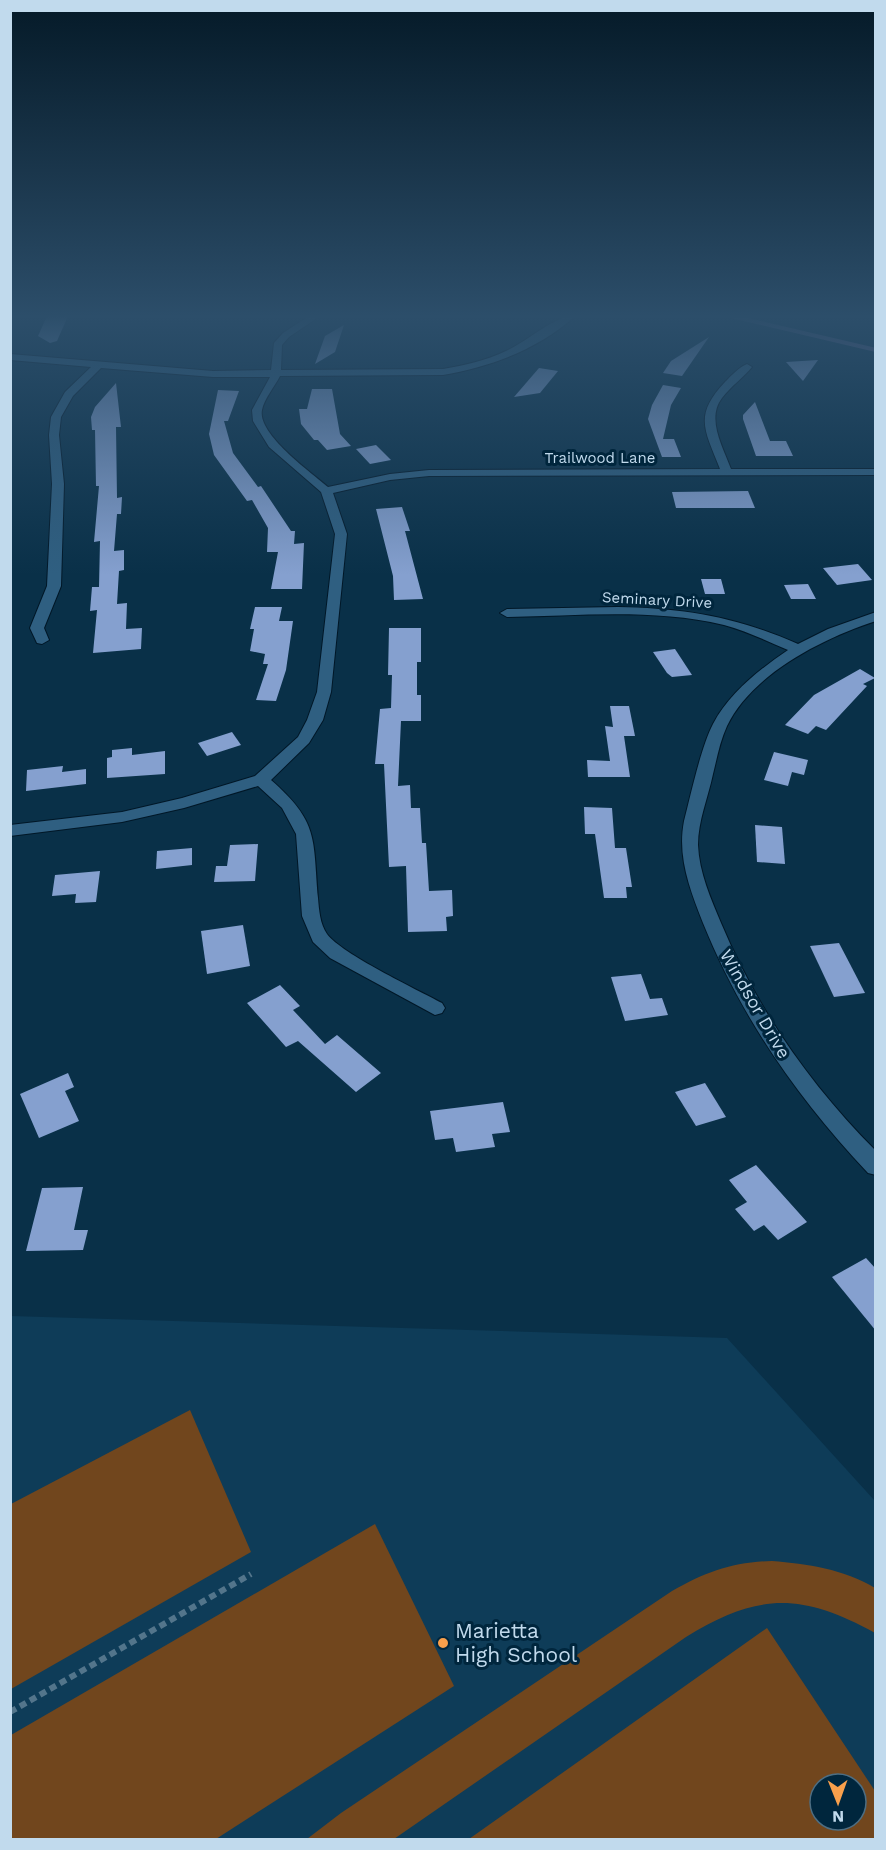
<svg xmlns="http://www.w3.org/2000/svg" width="886" height="1850" viewBox="0 0 886 1850" font-family="'Work Sans',sans-serif">
<style>
.built{fill:#0e3c58;fill-rule:evenodd}
.green{fill:#71461d;fill-rule:evenodd}
.lines{fill:none;stroke-linecap:round;stroke-linejoin:round}
.stream{stroke:#6e6591;stroke-width:4}
.building{fill:#85a0cf}
.minor-casing{stroke:#001727;stroke-width:2}
.path{stroke:#53758b;stroke-width:6;stroke-dasharray:7 4.5;stroke-linecap:butt}
.minor{fill:#2f5f81;fill-rule:evenodd}
.poi-dot{fill:#f9a04c;stroke:#00263d;stroke-width:2}
.labels{text-anchor:middle;stroke-width:6;stroke-linejoin:round;paint-order:stroke}
.far-street-label{font-size:15px;fill:#c1daed;stroke:#00263d}
.street-label{font-size:18px;fill:#c1daed;stroke:#00263d}
.near-poi-label{font-size:21px;fill:#c1daed;stroke:#00263d;text-anchor:start}
</style>
<rect width="100%" height="100%" fill="#093048"/>
<path class="built" d="M11,1316L727,1338L875,1501V1839L11,1840ZM820,1784H856V1820H820Z"/>
<g class="green">
<polygon points="190,1410 251,1552 11,1689 11,1504"/>
<polygon points="375,1524 454,1686 216,1839 11,1839 11,1735"/>
<path d="M772,1561C807,1564 844,1569 875,1588V1633C802,1593 758,1592 686,1637L394,1839H307L341,1813L672,1591C706,1572 732,1562 772,1561Z"/>
<path d="M767,1628L875,1791V1839H469ZM820,1784H856V1820H820Z"/>
</g>
<g class="lines">
<polyline class="stream" points="731,316 876,350"/>
</g>
<g class="building">
<polygon points="47,316 68,316 57,341 50,343 38,336"/>
<polygon points="344,325 335,352 315,364 325,336"/>
<polygon points="709,337 682,376 663,373 671,361"/>
<polygon points="818,360 803,381 786,362"/>
<polygon points="539,368 558,371 540,393 514,397"/>
<polygon points="116,383 121,427 116,427 117,498 122,497 121,514 117,514 114,551 124,550 124,570 119,571 117,604 127,603 126,629 142,628 141,649 93,653 97,610 90,611 92,587 99,587 100,541 94,542 99,486 96,486 95,430 92,430 91,417 95,407"/>
<polygon points="663,385 681,388 671,405 663,439 674,439 681,457 662,457 648,419 652,405"/>
<polygon points="312,389 332,389 340,434 351,446 327,450 318,440 314,440 301,424 299,409 307,409"/>
<polygon points="218,390 239,391 228,421 224,421 233,453 258,487 261,486 291,531 295,531 294,544 304,543 302,589 271,589 278,552 267,552 268,528 252,500 247,501 214,455 209,434"/>
<polygon points="755,402 770,441 786,441 793,456 756,456 743,419 743,415"/>
<polygon points="376,445 391,460 370,464 356,449"/>
<polygon points="748,491 755,508 676,508 672,492"/>
<polygon points="402,507 410,531 405,531 423,599 394,600 393,576 376,509"/>
<polygon points="858,564 872,580 837,585 823,568"/>
<polygon points="701,579 721,579 725,594 705,594"/>
<polygon points="808,584 816,599 791,599 784,585"/>
<polygon points="255,607 282,607 279,621 293,621 286,670 276,701 256,700 268,664 263,664 265,654 250,651 254,629 250,629"/>
<polygon points="389,628 421,628 421,662 417,662 417,695 421,695 421,721 401,721 398,786 410,785 411,808 420,808 422,843 426,843 429,891 452,890 453,916 446,917 447,931 408,932 406,866 389,867 384,764 375,764 380,709 391,708 392,675 388,675"/>
<polygon points="675,649 692,675 672,677 667,673 653,652"/>
<polygon points="860,669 875,678 863,684 867,686 826,730 816,726 808,734 785,725 814,695"/>
<polygon points="610,706 629,706 635,736 624,736 630,777 588,777 587,760 610,761 605,726 613,727"/>
<polygon points="232,732 241,745 207,756 198,743"/>
<polygon points="132,748 132,755 165,751 165,774 107,778 107,758 112,757 112,750"/>
<polygon points="774,752 808,760 804,775 792,772 788,786 764,780"/>
<polygon points="63,766 62,772 86,769 86,784 26,791 27,770"/>
<polygon points="584,807 612,808 615,848 626,848 632,887 626,887 627,898 604,898 595,834 585,834"/>
<polygon points="755,825 782,827 785,864 757,862"/>
<polygon points="258,844 255,881 214,882 216,866 227,866 230,845"/>
<polygon points="192,848 192,865 156,869 157,851"/>
<polygon points="100,871 96,902 75,903 76,894 52,896 55,875"/>
<polygon points="243,925 250,966 207,974 201,931"/>
<polygon points="839,943 851,966 865,993 834,997 810,946"/>
<polygon points="641,974 650,999 662,998 668,1015 625,1021 611,977"/>
<polygon points="280,985 300,1006 293,1010 325,1044 337,1035 381,1073 356,1092 298,1041 286,1047 247,1003"/>
<polygon points="68,1073 74,1087 65,1091 79,1121 39,1138 20,1094"/>
<polygon points="705,1083 726,1117 696,1126 675,1092"/>
<polygon points="503,1102 510,1132 492,1134 495,1147 456,1152 453,1138 435,1140 430,1111"/>
<polygon points="756,1165 807,1222 778,1240 764,1225 754,1231 735,1209 747,1202 729,1180"/>
<polygon points="83,1187 74,1230 88,1230 83,1250 26,1251 42,1188"/>
<polygon points="866,1258 876,1269 876,1331 832,1277"/>
</g>
<g class="lines">
<g class="minor-casing">
<g id="minor">
<polygon points="10,316 16,316 10,324"/>
<path d="M309,316H320L289,337L282,345L281,370L443,369C465,365 485,361 506,351C527,342 553,316 575,316C539,349 490,367 443,375L280,376C275,386 264,399 262,410C257,434 312,473 328,487L390,474L429,470L720,469C705,430 693,416 725,382C731,376 739,367 747,364L752,367C743,378 731,386 722,398C706,419 723,447 731,469H876V475L429,476L390,480L333,493L347,534L331,692L323,720L309,743L271,780C319,822 313,838 318,898C319,910 320,924 327,934C342,954 416,989 442,1003L445,1008L442,1013L435,1015L330,958L313,942L302,916L296,834L282,808L258,786L184,808L122,822L10,836V825L122,812L182,798L255,776L298,737L307,720L317,692L335,534L321,492L269,447L253,421L252,410L270,377H213L101,368L73,396L61,417L59,435L64,484L61,586L44,628L49,640L42,644L37,643L30,628L47,586L52,484L49,435L51,417L65,392L91,367L10,360V354L213,371L271,370L274,343L283,333Z"/>
<path d="M618,607C684,608 737,617 798,644L828,629L876,612V621C823,638 752,674 727,726C720,741 717,758 713,774C708,798 698,821 698,845C699,872 711,899 721,923C757,1009 810,1085 876,1151V1175L868,1173C798,1099 741,1017 703,923C690,890 677,857 684,821C691,794 701,747 713,724C729,693 760,669 788,650C767,641 746,631 724,625C653,608 578,616 507,617L500,613L507,609Z"/>
</g>
</g>
<polyline class="path" points="10,1712 251,1574"/>
<use href="#minor" class="minor"/>
</g>
<linearGradient id="sky" x2="0" y2="1"><stop stop-color="#051a28"/><stop offset="0.55" stop-color="#2c4e6a"/><stop offset="1" stop-color="#2c4e6a" stop-opacity="0"/></linearGradient>
<rect width="886" height="575" fill="url(#sky)"/>
<circle class="poi-dot" cx="443" cy="1643" r="6"/>
<g class="labels">
<g class="far-street-label">
<text x="600" y="463">Trailwood Lane</text>
<text transform="translate(657 600) rotate(3)" y="5">Seminary Drive</text>
</g>
<g class="street-label">
<text transform="translate(755 1004) rotate(60)" y="6">Windsor Drive</text>
</g>
<g class="near-poi-label">
<text x="455" y="1638">Marietta<tspan x="455" dy="24">High School</tspan></text>
</g>
</g>
<rect width="886" height="1850" fill="none" stroke="#c1daed" stroke-width="24"/>
<g transform="translate(838 1802) rotate(179)"><circle r="28" fill="#00263d" stroke="#4d6e83" stroke-width="1.5"/>
<path d="M0-4.5L10 22L0 15L-10 22Z" fill="#f9a04c"/>
<text y="-9" font-size="16" font-weight="bold" text-anchor="middle" fill="#c1daed">N</text>
</g>
</svg>
